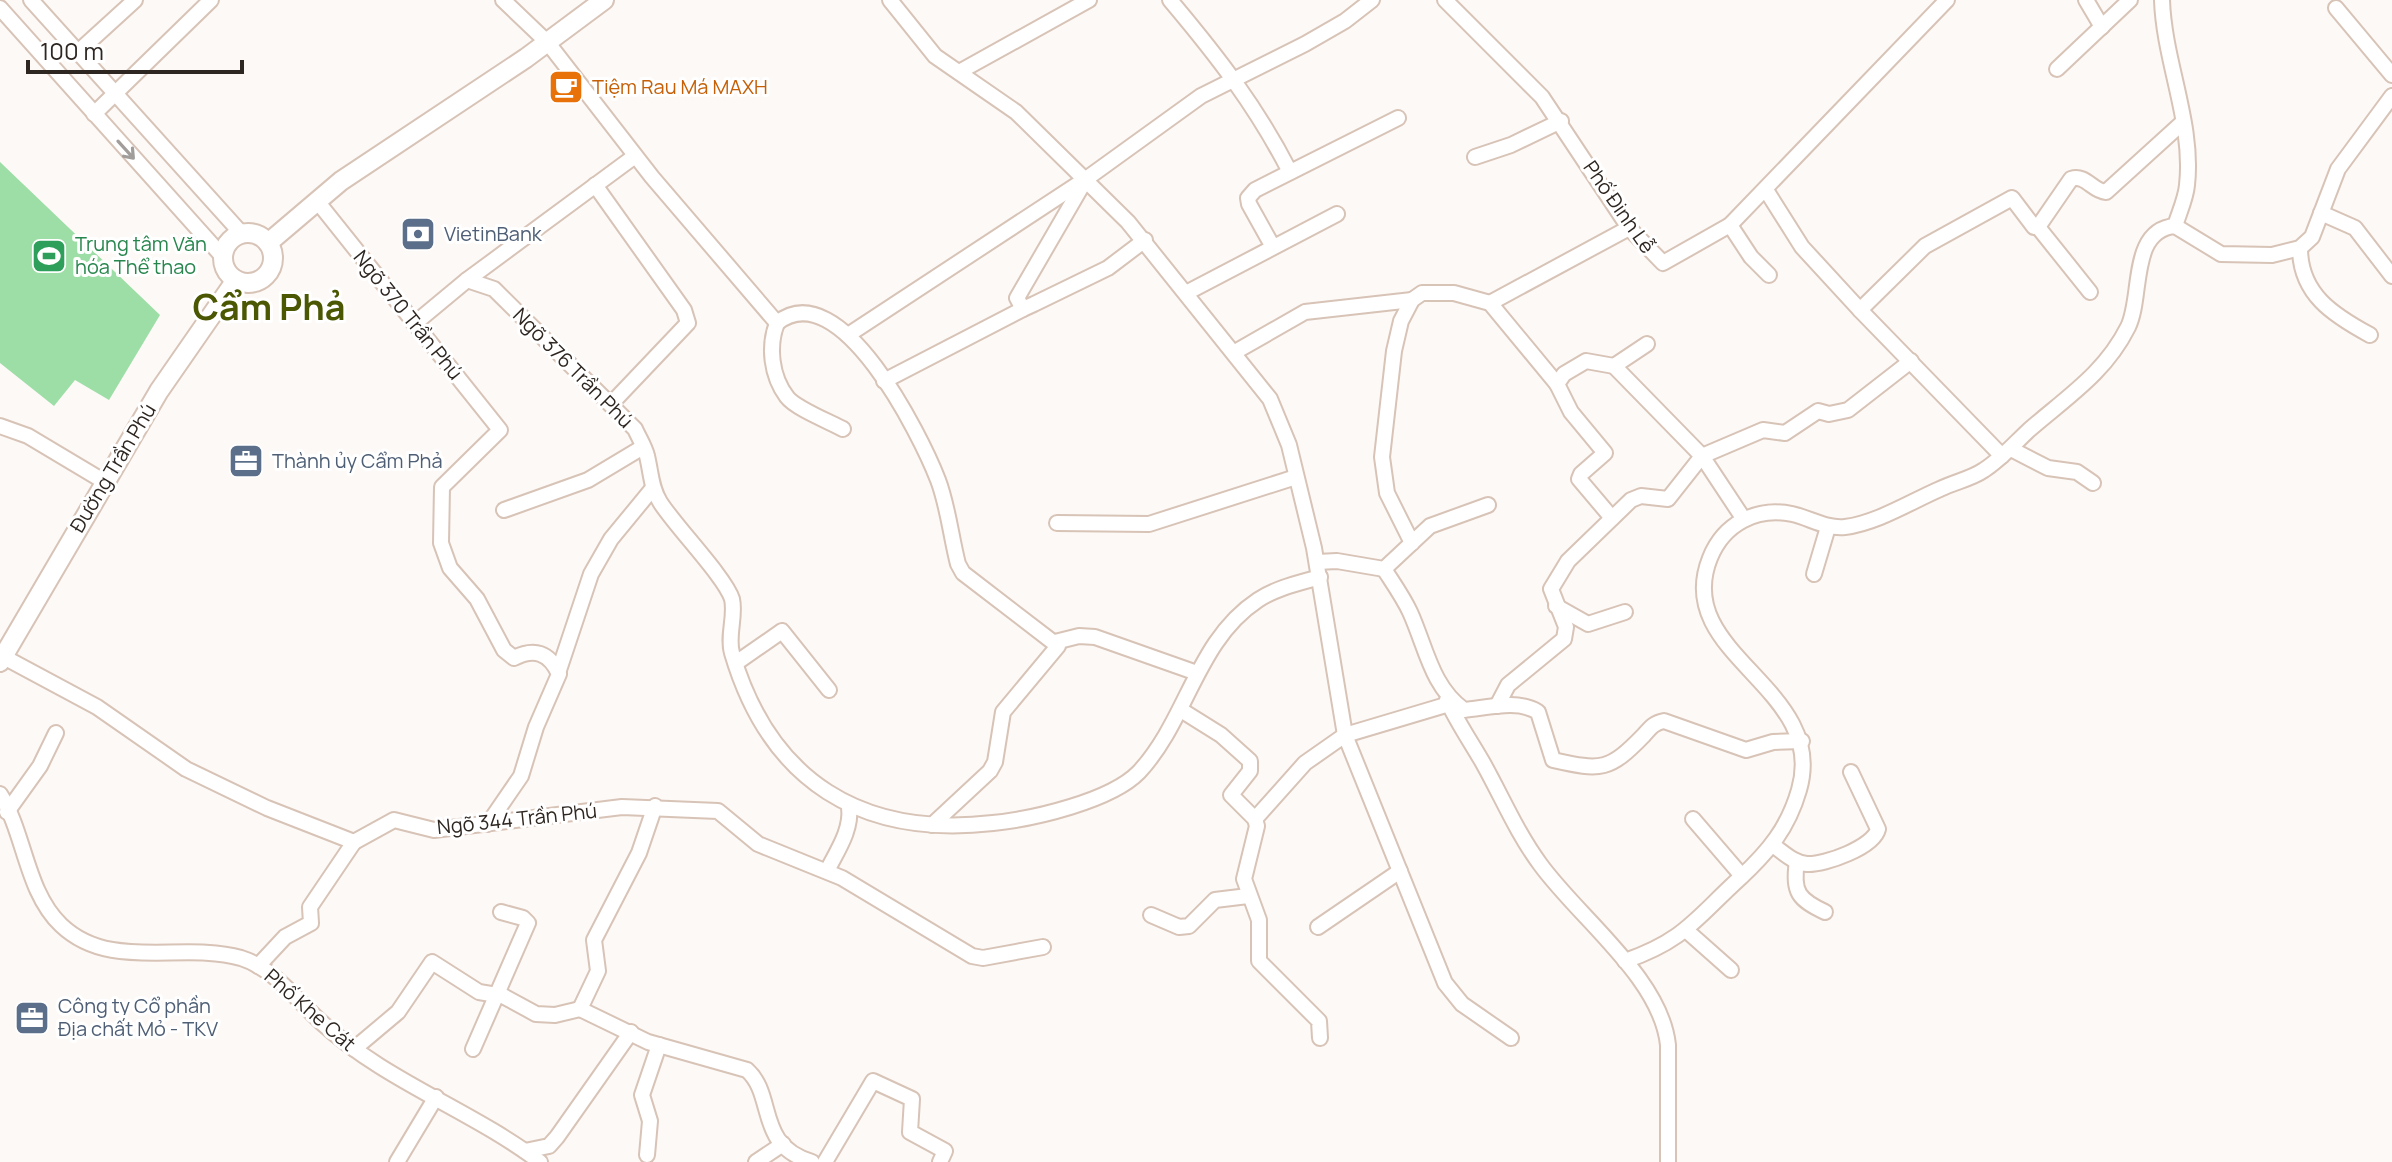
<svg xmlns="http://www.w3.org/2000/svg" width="2392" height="1162" viewBox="0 0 2392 1162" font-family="Manrope,sans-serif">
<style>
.green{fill:#9ddea7}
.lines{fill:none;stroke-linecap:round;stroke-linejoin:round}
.minor-casing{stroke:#d8c3b7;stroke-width:18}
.major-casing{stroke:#d8c3b7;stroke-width:22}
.minor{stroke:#fff;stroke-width:14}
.major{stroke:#fff;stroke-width:18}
.oneway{stroke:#a09d9b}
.labels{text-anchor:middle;stroke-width:6;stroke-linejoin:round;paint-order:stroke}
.food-label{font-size:20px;fill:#c56008;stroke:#fff;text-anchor:start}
.street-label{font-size:20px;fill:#2d2621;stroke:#fff}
.service-label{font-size:20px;fill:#4e5e75;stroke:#fff;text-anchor:start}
.leisure-label{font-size:20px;fill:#27864d;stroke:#fff;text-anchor:start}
.town-label{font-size:36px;font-weight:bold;fill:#4b5702;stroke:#fff}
</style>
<rect width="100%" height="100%" fill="#fdf9f6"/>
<polygon class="green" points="0,162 160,315 109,400 75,380 54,406 0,363"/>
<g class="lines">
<g class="minor-casing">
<g id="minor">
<polyline points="31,0 242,234"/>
<polyline points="503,0 547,42"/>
<polyline points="890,0 935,56 1016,112 1128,222 1270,399 1289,445 1314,548 1345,735 1445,983 1462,1004 1511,1038"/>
<path d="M1170,0C1218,57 1256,106 1290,172"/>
<polyline points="1445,0 1542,97 1629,228 1663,263 1730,225 1947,0"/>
<polyline points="2086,0 2102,27"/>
<path d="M2162,0C2164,62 2194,123 2187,185C2186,198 2179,213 2175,226"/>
<polyline points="0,8 223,257"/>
<polyline points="2336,8 2392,75"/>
<polyline points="548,43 652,177 777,323"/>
<polyline points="78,52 135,0"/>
<polyline points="2057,69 2130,0"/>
<polyline points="959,72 1089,0"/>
<polyline points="94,114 211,0"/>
<polyline points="1475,157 1511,145 1561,121"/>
<polyline points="595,185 684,310 688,323 611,404"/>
<path d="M1766,190L1802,247L1860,310L1925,246L2012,198L2034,227H2038L2071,179C2086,174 2092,191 2106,192L2182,123"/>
<path d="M317,201L500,430L442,487L441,543L450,568L477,599L504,650L514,658C534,648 549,652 559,674L536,727L521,776L488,824"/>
<polyline points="2321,213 2355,228 2392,276"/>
<polyline points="1730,225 1751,257 1769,275"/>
<polyline points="2038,227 2090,292"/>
<polyline points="1145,240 1108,268 1034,304 1023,309 1017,298 1086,179 1201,96 1305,44 1345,21 1372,0"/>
<polyline points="1273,247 1249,204 1248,198 1255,190 1398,118"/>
<path d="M2300,248C2300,294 2333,315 2370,335"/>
<polyline points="467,280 635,156"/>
<polyline points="1188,292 1337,214"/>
<polyline points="1490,303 1629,228"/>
<polyline points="1860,310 2002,456"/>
<path d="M777,323C840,272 921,436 938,480C948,506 951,537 958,564L963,573L1058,646L1003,712L995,762L990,771L932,825"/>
<path d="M777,323C768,346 771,376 787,397C795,408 830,422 843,429"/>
<path d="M414,324L467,280L494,289L635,429C639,438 645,447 647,456C651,472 651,488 660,502C675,526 725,577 732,599C736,616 727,636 732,653C770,782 862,838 993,823C1033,819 1111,801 1139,772C1188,719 1196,641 1258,600C1276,588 1299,583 1320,577"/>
<polyline points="848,335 1081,182"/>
<polyline points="1235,352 1305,312 1412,300"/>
<polyline points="884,381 1023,309"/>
<polyline points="0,426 28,436 105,482"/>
<polyline points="2011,449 2048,468 2077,472 2093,483"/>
<polyline points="504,510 588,480 643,447"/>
<polyline points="1612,518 1579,479 1581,474 1605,453 1571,412 1557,384 1564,374 1586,361 1614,366 1647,344"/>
<polyline points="1743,518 1702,456 1763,430 1785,433 1818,411 1829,414 1848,410 1911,361"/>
<polyline points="1057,523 1149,524 1296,477"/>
<polyline points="1412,543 1387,493 1382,457 1394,351 1401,321 1412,300 1422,293 1454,293 1490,303 1557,384"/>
<polyline points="1317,562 1337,561 1384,569 1430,526 1488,505"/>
<path d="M1384,569C1393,583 1403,597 1410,612C1426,647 1431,686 1464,710C1487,708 1518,699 1538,712L1553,760C1602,771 1609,771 1644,735C1651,727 1654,723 1664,721L1746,750L1773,742L1802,741"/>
<polyline points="1814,574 1828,527"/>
<polyline points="1556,606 1588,624 1625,612"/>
<polyline points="1055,642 1079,636 1095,637 1197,673"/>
<polyline points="0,655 97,707 186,769 267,808 354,842 394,820 434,830 622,807 718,811 758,844 842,878 972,956 983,958 1043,947"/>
<polyline points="736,663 782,631 829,690"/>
<polyline points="559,670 591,574 611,539 653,488"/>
<path d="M1447,700C1457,722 1471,742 1483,763C1502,797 1517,833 1540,864C1579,918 1661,978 1668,1045V1162"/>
<polyline points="1497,706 1508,685 1564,639 1566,627 1551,589 1568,561 1631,500 1641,496 1668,499 1702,456 1614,366"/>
<polyline points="1181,710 1221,735 1250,761 1250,771 1231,795 1255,819 1257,826 1244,879 1259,920 1259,961 1319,1021 1320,1038"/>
<path d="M0,794C25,833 26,892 61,925C110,972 182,941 241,958C273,968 297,1000 321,1022C385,1081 471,1110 540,1162"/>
<path d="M655,806L639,853L594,940L598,971L580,1009L648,1042L747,1070C776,1096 755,1145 812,1162"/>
<polyline points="7,812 40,766 56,733"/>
<polyline points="1255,819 1305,763 1345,735 1449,704"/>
<polyline points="1693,819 1742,876"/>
<path d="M1774,846C1784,853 1794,863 1807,864C1825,865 1874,847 1878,829L1851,772"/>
<path d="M1797,862C1792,892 1799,900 1825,912"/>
<path d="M827,871C837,851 852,830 849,807"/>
<polyline points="1151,915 1179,927 1189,926 1215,900 1248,896"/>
<polyline points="1318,927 1400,871"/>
<polyline points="1687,931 1731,970"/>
<path d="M1625,961C1685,940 1695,919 1740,878C1769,851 1788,828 1799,790C1829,687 1671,655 1710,558C1724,523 1757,507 1792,514C1810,518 1826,529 1845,527C1877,523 1910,502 1940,489C1954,482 1971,479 1984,470C2001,459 2014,444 2029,430C2067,397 2105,373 2128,327C2143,297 2129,230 2175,226L2221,254L2272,255L2300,248L2312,237L2338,169L2392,96"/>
<polyline points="258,966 285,937 311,923 310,907 354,842"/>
<polyline points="354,1049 398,1012 432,962 479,992 503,996 536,1014 555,1015 580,1009"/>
<polyline points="473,1049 528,923 523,918 501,912"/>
<polyline points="525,1151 549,1146 557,1137 631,1032"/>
<polyline points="647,1155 650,1121 642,1095 659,1045"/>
<polyline points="397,1162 436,1097"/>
<polyline points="756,1162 783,1144"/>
<polyline points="825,1162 873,1081 912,1099 910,1132 945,1151 940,1162"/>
</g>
</g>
<g class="major-casing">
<g id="major">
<circle cx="248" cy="258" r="25"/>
<polyline points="268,243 341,181 526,58 604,0"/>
<polyline points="0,662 159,391 236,280"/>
</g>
</g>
<use href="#minor" class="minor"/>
<use href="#major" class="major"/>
</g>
<defs><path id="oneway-shaft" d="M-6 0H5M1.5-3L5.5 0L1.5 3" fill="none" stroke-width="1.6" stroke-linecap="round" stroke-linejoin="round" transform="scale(2)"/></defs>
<use class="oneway" href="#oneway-shaft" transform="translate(126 150) rotate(48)"/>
<defs>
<g id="cafe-square" transform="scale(1.8)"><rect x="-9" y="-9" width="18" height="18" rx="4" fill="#e8710a" stroke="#fff"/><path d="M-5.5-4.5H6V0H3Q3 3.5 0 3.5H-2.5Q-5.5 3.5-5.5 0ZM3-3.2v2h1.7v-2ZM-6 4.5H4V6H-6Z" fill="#fff"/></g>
<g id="bank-square" transform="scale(1.8)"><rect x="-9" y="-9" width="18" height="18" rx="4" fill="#5c6f8a" stroke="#fff"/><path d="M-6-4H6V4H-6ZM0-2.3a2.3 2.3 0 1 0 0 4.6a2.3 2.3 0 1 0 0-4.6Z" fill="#fff"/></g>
<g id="stadium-square" transform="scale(1.8)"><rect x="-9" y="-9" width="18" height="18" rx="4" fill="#2e9e5b" stroke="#fff"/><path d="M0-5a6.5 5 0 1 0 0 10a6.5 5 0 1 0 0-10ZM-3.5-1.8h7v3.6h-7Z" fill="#fff"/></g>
<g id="office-square" transform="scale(1.8)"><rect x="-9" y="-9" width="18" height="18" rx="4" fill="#5c6f8a" stroke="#fff"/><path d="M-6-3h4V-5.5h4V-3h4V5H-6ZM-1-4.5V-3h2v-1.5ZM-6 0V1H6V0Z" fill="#fff"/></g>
</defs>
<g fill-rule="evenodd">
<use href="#cafe-square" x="566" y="87"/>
<use href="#bank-square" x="418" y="234"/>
<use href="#stadium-square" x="49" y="256"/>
<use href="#office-square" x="246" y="461"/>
<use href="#office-square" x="32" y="1018"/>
</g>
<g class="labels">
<g class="food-label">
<text x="592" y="94">Tiệm Rau Má MAXH</text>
</g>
<g class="street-label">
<text transform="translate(1619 207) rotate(55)" y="7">Phố Đinh Lễ</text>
<text transform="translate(408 315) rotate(51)" y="7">Ngõ 370 Trần Phú</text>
<text transform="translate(573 368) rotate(45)" y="7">Ngõ 376 Trần Phú</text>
<text transform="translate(113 468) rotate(-59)" y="7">Đường Trần Phú</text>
<text transform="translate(517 819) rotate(-6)" y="7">Ngõ 344 Trần Phú</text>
<text transform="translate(310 1010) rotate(41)" y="7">Phố Khe Cát</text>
</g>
<g class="service-label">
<text x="444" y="241">VietinBank</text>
<text x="272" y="468">Thành ủy Cẩm Phả</text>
<text x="58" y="1013">Công ty Cổ phần<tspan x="58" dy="23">Địa chất Mỏ - TKV</tspan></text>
</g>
<g class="leisure-label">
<text x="75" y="251">Trung tâm Văn<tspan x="75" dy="23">hóa Thể thao</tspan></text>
</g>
<g class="town-label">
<text x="269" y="320">Cẩm Phả</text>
</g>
</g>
<path d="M28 60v12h214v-12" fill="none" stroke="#2d2621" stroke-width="4"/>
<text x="40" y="60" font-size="24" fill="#2d2621" stroke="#ffffff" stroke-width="6" paint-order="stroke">100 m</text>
</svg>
